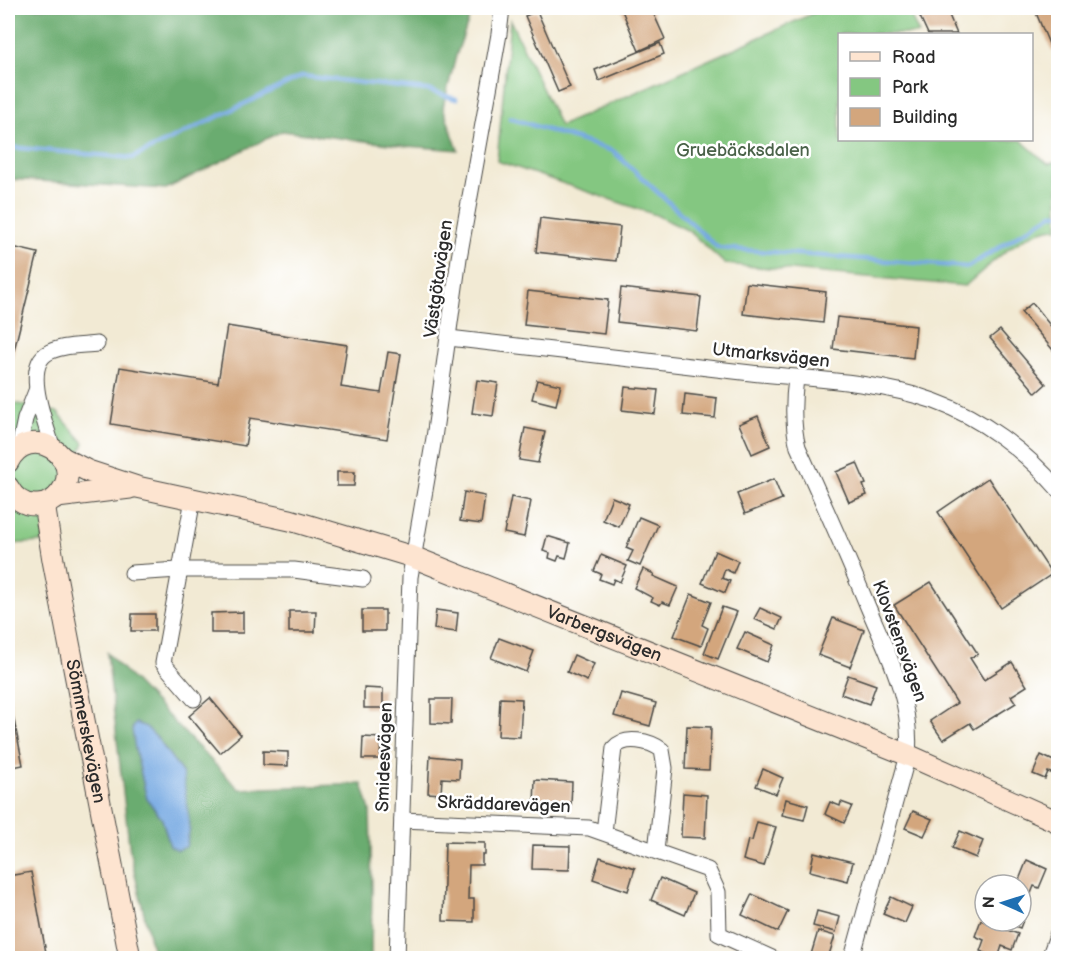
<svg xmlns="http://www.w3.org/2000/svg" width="1066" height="966" viewBox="0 0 1066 966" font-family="'Balsamiq Sans',sans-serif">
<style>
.green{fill:#84c781;stroke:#587956;stroke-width:1.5}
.forest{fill:#6bac6f;stroke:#4b6c4d;stroke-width:1.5;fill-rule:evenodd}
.water{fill:#76a9e2;stroke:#506a86;stroke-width:1.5}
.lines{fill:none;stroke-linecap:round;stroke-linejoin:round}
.stream{stroke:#76a9e2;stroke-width:4.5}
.building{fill:#d3a67d}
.street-casing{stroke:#494844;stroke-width:17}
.secondary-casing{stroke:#494844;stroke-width:23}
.street{stroke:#fff;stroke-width:15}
.secondary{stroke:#fde4d0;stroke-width:21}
.labels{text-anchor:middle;stroke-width:5;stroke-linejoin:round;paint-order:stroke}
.park-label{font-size:18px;fill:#4a6249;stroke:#fff}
.street-label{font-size:18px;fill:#2b2b2b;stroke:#fff}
</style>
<rect width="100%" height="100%" fill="#fff"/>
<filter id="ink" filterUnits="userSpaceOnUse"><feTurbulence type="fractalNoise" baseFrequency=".0167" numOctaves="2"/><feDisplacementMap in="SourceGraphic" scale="12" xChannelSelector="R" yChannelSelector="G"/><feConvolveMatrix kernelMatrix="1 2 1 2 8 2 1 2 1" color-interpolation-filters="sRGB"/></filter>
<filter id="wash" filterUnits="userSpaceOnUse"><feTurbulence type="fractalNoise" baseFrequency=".008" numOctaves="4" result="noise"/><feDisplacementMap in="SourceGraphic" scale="24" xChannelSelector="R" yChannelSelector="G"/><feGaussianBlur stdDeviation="1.35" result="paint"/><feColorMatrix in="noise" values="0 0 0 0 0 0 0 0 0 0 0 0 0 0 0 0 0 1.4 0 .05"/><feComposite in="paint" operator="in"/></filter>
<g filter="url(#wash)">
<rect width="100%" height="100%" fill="#f2ead4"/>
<g class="green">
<path d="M825,8H907L919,34H840V140H1022L1024,143L1048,164L1058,162V228C1025,228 990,265 965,286L725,264L689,231L656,215L497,161L510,20L560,126Z"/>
<polygon points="8,402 57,412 84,443 42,542 8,544"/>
</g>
<g class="forest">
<polygon points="19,8 473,8 456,56 443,107 458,150 406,146 282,131 166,189 8,179 8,20"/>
<path d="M107,653L239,789L362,784L370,810L372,889L371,958H154L130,852ZM157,738L183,774L170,846L162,819L147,799L135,749Z"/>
</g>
<polygon class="water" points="136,723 146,727 157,738 183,774 190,828 186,847 177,850 170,846 162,819 147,799 135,749 132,729"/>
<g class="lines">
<g class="stream">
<polyline points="510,118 613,151 718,248 968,267 1052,214 1058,214"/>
<polyline points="8,147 132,158 302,76 427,90 456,99"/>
</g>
</g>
<g id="blocks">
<g class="building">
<polygon points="621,8 651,8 665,39 639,51"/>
<polygon points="916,8 946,8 957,34 928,34"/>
<polygon points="1034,8 1058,8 1058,48 1052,51"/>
<polygon points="537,11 570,87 558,92 525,16"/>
<polygon points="660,43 664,54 599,81 595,70"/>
<polygon points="540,218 620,227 616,261 536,252"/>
<polygon points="8,246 38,253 8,375"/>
<polygon points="747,283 826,292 823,323 743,314"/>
<polygon points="621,288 701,297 697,331 617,322"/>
<polygon points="528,291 608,300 604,334 524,325"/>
<polygon points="1032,303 1058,335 1058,356 1021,312"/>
<polygon points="837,317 916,326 913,358 833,349"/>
<polygon points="227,326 347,345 341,387 381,393 388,352 401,354 387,439 250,418 245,446 111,424 120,367 218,383"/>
<polygon points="1000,330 1046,384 1036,393 990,338"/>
<polygon points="477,380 498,383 493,416 472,413"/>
<polygon points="537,380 561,385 556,405 532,399"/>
<polygon points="625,387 658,390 655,414 622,410"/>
<polygon points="685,394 717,398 715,418 683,415"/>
<polygon points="758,416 770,446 752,454 739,424"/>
<polygon points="525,428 545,432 538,463 519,460"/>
<polygon points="857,463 866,484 863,485 867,495 849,502 836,472"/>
<polygon points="337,472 355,472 354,486 337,486"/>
<polygon points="988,478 1052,574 1001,608 938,512"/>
<polygon points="774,479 782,499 745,514 737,494"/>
<polygon points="464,492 485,496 481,524 460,521"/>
<polygon points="511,497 531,501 524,537 504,533"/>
<polygon points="612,497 629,504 619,527 603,520"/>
<polygon points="639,517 658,525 640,566 628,561 633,551 626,548"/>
<polygon points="547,536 570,543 566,558 559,556 557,561 549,558 550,553 543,551"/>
<polygon points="715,551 738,561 733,573 725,569 722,578 730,581 725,593 702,583"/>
<polygon points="601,555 627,566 620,582 614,579 612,584 599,579 601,574 594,571"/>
<polygon points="643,569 654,574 653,576 678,587 670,605 662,602 660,605 651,601 653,598 634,588"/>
<polygon points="931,582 978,654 970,658 984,680 1012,662 1027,686 1011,696 1016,703 974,729 970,723 943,740 930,721 957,703 894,605"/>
<polygon points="691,594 711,602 702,625 708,628 701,646 674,636"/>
<polygon points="722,607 737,612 718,659 704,653"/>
<polygon points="760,608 782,618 777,629 754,619"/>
<rect x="362" y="610" width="23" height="21"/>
<polygon points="436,610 458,613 456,632 434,629"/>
<polygon points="289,611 316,611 315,632 289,632"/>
<polygon points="243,612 243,633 211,633 211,613"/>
<polygon points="132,614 155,614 155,631 131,631"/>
<polygon points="833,618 864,630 850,667 818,655"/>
<polygon points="745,632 774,645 767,662 737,649"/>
<polygon points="499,638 534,651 526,672 491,658"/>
<polygon points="574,655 594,664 587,681 567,672"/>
<polygon points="848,675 876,685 869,704 841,694"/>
<polygon points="364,688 383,689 383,708 364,708"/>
<polygon points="621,693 656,703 650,726 614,716"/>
<polygon points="9,695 23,765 8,768 8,696"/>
<polygon points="210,698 241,735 220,753 189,716"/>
<polygon points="500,698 522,699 520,737 498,736"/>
<polygon points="431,699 452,699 451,724 431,723"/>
<polygon points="687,726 711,727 709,770 685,769"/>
<polygon points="363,737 381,738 380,759 362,759"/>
<polygon points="263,751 288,752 288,766 263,765"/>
<polygon points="1041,755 1058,763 1054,774 1048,772 1045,779 1033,774"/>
<polygon points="430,756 460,759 459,779 442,778 441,794 428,793"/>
<polygon points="763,769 783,778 776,794 756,786"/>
<polygon points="535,780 572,782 571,805 534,804"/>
<polygon points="683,793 707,795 705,838 681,837"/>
<polygon points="786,799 808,805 804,820 782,815"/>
<polygon points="830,802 840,806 841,802 852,806 844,823 825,814"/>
<polygon points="913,811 932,819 924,836 905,828"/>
<polygon points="757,822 776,827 764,866 743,860 748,840 752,841"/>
<polygon points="960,831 983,841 976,858 952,848"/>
<polygon points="445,842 485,843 485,855 482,855 482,865 469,865 468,899 474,899 474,922 443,921"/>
<polygon points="533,845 570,846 569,870 532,869"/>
<polygon points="814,852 853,862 848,881 810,871"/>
<polygon points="600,857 635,868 628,891 593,879"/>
<polygon points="1027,860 1047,869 1039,888 1034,886 1030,896 1021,892 1021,885 1017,885"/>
<polygon points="31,872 47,958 8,958 8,876"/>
<polygon points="660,878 694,893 685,915 651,900"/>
<polygon points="994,880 1008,885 992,885"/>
<polygon points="752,894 788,911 778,932 742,915"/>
<polygon points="891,897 912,907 905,923 883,914"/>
<polygon points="817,911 840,917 836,932 813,926"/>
<polygon points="1021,914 1025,915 1020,928 1002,921 1021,921"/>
<polygon points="981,920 1018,934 1012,950 1002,946 998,958 980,951 984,940 975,936"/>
<polygon points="818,931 835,936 828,958 810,958"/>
</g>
</g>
</g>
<g filter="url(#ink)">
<use href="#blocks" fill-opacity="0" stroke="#494844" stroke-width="1.5"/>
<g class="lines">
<g class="street-casing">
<g id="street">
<path d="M449,338C549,349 650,361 751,373C810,379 877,381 934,401C982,418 1025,451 1058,489"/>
<path d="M796,378C793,401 792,424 798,447C822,500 846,553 868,607C888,654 913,702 908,755L852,958"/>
<polyline points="19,448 25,419 36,391"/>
<path d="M53,449C47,427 23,370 46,354C59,345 82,346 97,344"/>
<polyline points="193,499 163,663 194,699"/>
<polyline points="132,573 179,570 294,570 363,579"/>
<polyline points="402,820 589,828 708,870 718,892 719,934 772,958"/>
<path d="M604,832L614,748C625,735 650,741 662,750L665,768L656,851"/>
<polyline points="397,958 410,577 434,438 459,258 499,34 502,8"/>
<polyline points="1049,958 1058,933"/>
</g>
</g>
<g class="secondary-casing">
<g id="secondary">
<path id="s1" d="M61,457L88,471L137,487L290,520L413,557L908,755L1058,822"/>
<path d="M8,462C29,420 86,457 61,492C56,499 47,505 37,505C24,506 14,498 8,487"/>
<polyline points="57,497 130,488"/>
<path id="s2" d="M44,504L53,560L130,958"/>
</g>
</g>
<use href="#street" class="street"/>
<use href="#secondary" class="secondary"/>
</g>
</g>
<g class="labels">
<g class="park-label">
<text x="743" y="156">Gruebäcksdalen</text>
</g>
<g class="street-label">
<text transform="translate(438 279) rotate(-82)" y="6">Västgötavägen</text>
<text transform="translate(771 355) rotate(6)" y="6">Utmarksvägen</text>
<text dy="6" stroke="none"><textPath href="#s1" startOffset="573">Varbergsvägen</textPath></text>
<text transform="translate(900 641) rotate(70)" y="6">Klovstensvägen</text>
<text dy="6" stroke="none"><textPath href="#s2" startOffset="231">Sömmerskevägen</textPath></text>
<text transform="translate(384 757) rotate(-88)" y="6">Smidesvägen</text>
<text transform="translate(504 804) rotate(2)" y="6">Skräddarevägen</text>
</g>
</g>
<rect width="1066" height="966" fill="none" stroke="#fff" stroke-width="30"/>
<rect x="838" y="33" width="195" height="108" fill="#ffffff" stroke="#aaaaaa" stroke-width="1.5"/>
<rect x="850" y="52" width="30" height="9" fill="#fde4d0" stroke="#aaaaaa" stroke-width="1.5"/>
<text x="892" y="63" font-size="18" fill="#2b2b2b">Road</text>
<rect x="850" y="78" width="30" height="18" fill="#84c781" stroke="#aaaaaa" stroke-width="1.5"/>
<text x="892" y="93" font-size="18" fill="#2b2b2b">Park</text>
<rect x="850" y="108" width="30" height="18" fill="#d3a67d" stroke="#aaaaaa" stroke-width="1.5"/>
<text x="892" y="123" font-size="18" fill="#2b2b2b">Building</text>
<g transform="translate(1003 903) rotate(273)"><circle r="28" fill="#ffffff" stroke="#aaaaaa" stroke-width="1.5"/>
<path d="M0-4.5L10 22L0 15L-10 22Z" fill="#1f6fb2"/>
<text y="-9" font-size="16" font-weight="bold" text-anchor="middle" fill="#2b2b2b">N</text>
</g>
</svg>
